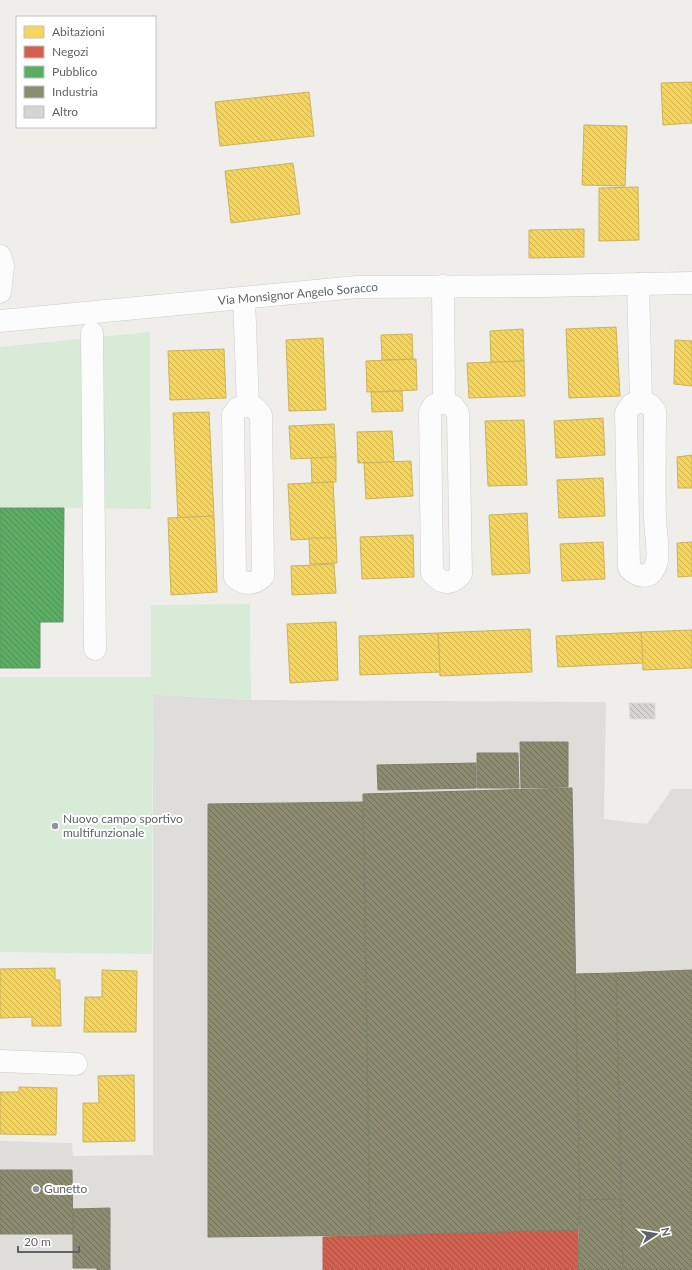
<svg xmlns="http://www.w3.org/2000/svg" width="692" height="1270" viewBox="0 0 692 1270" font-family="Lato,sans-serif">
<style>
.industrial{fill:#dfddda}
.green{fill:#d8ebd6}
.homes{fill:url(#homes-back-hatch);stroke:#c9b360}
.shops{fill:url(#shops-back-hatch);stroke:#b26155}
.public{fill:url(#public-back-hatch);stroke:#5c9863}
.industry{fill:url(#industry-back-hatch);stroke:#7e806c}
.building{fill:url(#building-back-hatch);stroke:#deddd9}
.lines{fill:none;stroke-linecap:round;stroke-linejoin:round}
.minor-casing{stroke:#cbcccc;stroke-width:23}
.minor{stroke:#fdfcfc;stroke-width:22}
.poi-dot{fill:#919496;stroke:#fff;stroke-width:1.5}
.labels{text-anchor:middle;stroke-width:4;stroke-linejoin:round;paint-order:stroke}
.street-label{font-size:12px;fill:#5f6368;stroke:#fff}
.poi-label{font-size:12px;fill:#5f6368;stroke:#fff;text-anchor:start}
</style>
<defs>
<pattern id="homes-back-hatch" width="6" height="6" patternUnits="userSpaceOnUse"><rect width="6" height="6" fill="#f6d55c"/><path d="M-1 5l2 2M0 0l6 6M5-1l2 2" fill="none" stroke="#cab050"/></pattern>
<pattern id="shops-back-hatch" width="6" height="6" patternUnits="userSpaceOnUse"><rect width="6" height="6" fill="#d6604d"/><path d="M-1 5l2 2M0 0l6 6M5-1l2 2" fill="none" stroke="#a85042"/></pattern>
<pattern id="public-back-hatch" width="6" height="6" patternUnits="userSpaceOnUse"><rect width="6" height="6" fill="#5aae61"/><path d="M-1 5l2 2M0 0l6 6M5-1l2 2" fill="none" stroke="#4e9154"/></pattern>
<pattern id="industry-back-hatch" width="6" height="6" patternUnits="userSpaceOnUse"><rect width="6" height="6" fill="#8c8c6e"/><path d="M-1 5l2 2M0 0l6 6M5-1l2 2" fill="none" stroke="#70705a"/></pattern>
<pattern id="building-back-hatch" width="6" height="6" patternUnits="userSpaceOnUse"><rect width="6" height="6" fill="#d6d5d3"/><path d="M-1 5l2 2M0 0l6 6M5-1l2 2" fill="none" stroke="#b1b0af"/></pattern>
</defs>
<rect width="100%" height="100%" fill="#efeeea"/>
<polygon class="industrial" points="153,694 251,700 606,702 604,819 647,824 672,789 692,789 692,1270 0,1270 0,1141 72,1143 73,1156 153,1155"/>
<g class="green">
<polygon points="150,332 151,509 0,507 0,347"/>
<polygon points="250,604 251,700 153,695 152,954 0,952 0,677 151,677 151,605"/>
</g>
<g class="homes">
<polygon points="692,82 692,123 663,125 661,83"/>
<polygon points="309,92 314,136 220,146 215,102"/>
<polygon points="584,125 627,126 625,186 582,185"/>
<polygon points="293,163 300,214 231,223 225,171"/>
<polygon points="638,187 639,240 599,241 599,188"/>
<polygon points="584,229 584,257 529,258 529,230"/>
<polygon points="616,327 620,396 569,398 566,329"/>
<polygon points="523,329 524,361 491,362 490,331"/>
<polygon points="412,334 413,359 382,360 381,335"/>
<polygon points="323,338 326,410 289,411 286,340"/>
<polygon points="675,340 692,341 692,386 674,384"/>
<polygon points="224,349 226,398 170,400 168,351"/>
<polygon points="416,359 417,390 367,392 366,361"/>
<polygon points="524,361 525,396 469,398 467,363"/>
<polygon points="402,391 403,411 372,412 371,392"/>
<polygon points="209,412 214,516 178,518 173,413"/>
<polygon points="603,418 605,455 556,458 554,421"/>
<polygon points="524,420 527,485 488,486 485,421"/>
<polygon points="334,424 336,457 291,459 289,426"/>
<polygon points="392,431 394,462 358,463 357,432"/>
<polygon points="692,455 692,488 678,488 677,457"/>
<polygon points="336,457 336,482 312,483 311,458"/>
<polygon points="411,461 413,496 366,499 364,463"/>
<polygon points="603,478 605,516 559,518 557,480"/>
<polygon points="333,482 336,538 291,540 288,484"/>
<polygon points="527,513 530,573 492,575 489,515"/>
<polygon points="214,516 217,592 171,595 168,518"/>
<polygon points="413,535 414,577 362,579 360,537"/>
<polygon points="309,538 336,538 337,563 310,564"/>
<polygon points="603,542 605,579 562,581 560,544"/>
<polygon points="692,542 692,576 678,577 677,543"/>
<polygon points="334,564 336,593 292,595 291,566"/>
<polygon points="336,622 338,680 290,683 287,624"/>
<polygon points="530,629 532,672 440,676 438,633"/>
<polygon points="692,630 692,668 643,670 641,632"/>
<polygon points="641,632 643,663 558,667 556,636"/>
<polygon points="438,633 440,672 360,675 359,636"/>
<polygon points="55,968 55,980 60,980 61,1026 32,1026 32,1017 0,1018 0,969"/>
<polygon points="102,970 137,971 136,1032 84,1032 85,997 102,997"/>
<polygon points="134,1075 135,1141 83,1142 83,1103 99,1103 98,1076"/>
<polygon points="19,1087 57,1088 56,1135 0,1134 0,1092 19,1092"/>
</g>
<polygon class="shops" points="578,1230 578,1270 323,1270 323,1237"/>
<polygon class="public" points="0,508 64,508 63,622 40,622 40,668 0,668"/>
<g class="industry">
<polygon points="520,742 568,742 568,787 521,788"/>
<polygon points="477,753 518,753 519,788 477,788"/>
<polygon points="476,763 476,788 378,790 377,765"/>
<polygon points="572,788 580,1200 578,1230 370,1235 363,794"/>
<polygon points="363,802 370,1235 208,1237 208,804"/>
<polygon points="692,970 692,1270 623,1270 616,973"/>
<polygon points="616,973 621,1199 580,1200 575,974"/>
<polygon points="0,1170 72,1170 73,1234 0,1234"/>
<polygon points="621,1199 623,1270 578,1270 580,1200"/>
<polygon points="110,1208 110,1270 97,1270 97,1268 73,1268 73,1209"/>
</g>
<polygon class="building" points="629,703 655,703 655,719 630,719"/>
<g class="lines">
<g class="minor-casing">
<g id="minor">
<polyline points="0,256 3,266 0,292"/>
<path d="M638,284L641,401L631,405L626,413L629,568C639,578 651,580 656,564C660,554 655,530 655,518C654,483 655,447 655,411L650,405L641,401"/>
<path d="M443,286L444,402L434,405L430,412L432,573C442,584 451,586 461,574L458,413L453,406L444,402"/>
<path d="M244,298L248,405L255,408L261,415L263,576C254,585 244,585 235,577L233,415L238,408L248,405"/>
<polyline points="0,321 357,287 542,286 692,283"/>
<polyline points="92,333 95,649"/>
<polyline points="0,1061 76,1064"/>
</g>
</g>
<use href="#minor" class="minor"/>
</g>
<g class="poi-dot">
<circle cx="55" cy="826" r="4"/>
<circle cx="36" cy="1189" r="4"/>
</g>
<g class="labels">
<g class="street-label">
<text transform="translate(298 294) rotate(-5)" y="4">Via Monsignor Angelo Soracco</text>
</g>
<g class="poi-label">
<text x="63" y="823">Nuovo campo sportivo<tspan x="63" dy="14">multifunzionale</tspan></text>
<text x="44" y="1193">Gunetto</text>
</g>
</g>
<rect x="16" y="16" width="140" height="112" fill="#ffffff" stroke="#bfc1c3"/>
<rect x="24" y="26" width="20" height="12" fill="#f6d55c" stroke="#bfc1c3"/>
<text x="52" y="36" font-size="12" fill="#5f6368">Abitazioni</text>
<rect x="24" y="46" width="20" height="12" fill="#d6604d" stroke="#bfc1c3"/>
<text x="52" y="56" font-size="12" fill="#5f6368">Negozi</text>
<rect x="24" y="66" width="20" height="12" fill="#5aae61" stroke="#bfc1c3"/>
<text x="52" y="76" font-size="12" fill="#5f6368">Pubblico</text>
<rect x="24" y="86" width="20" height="12" fill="#8c8c6e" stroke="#bfc1c3"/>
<text x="52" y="96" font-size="12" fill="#5f6368">Industria</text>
<rect x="24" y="106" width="20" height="12" fill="#d6d5d3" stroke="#bfc1c3"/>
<text x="52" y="116" font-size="12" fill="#5f6368">Altro</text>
<g transform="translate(656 1234) rotate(78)" stroke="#ffffff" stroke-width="3" paint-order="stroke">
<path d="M0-3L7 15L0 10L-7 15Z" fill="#5f6368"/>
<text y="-6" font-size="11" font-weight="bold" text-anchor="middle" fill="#5f6368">N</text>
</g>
<path d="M18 1246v6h61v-6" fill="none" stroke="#5f6368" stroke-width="2"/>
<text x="24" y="1246" font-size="12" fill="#5f6368" stroke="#ffffff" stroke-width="3" paint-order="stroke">20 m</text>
</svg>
